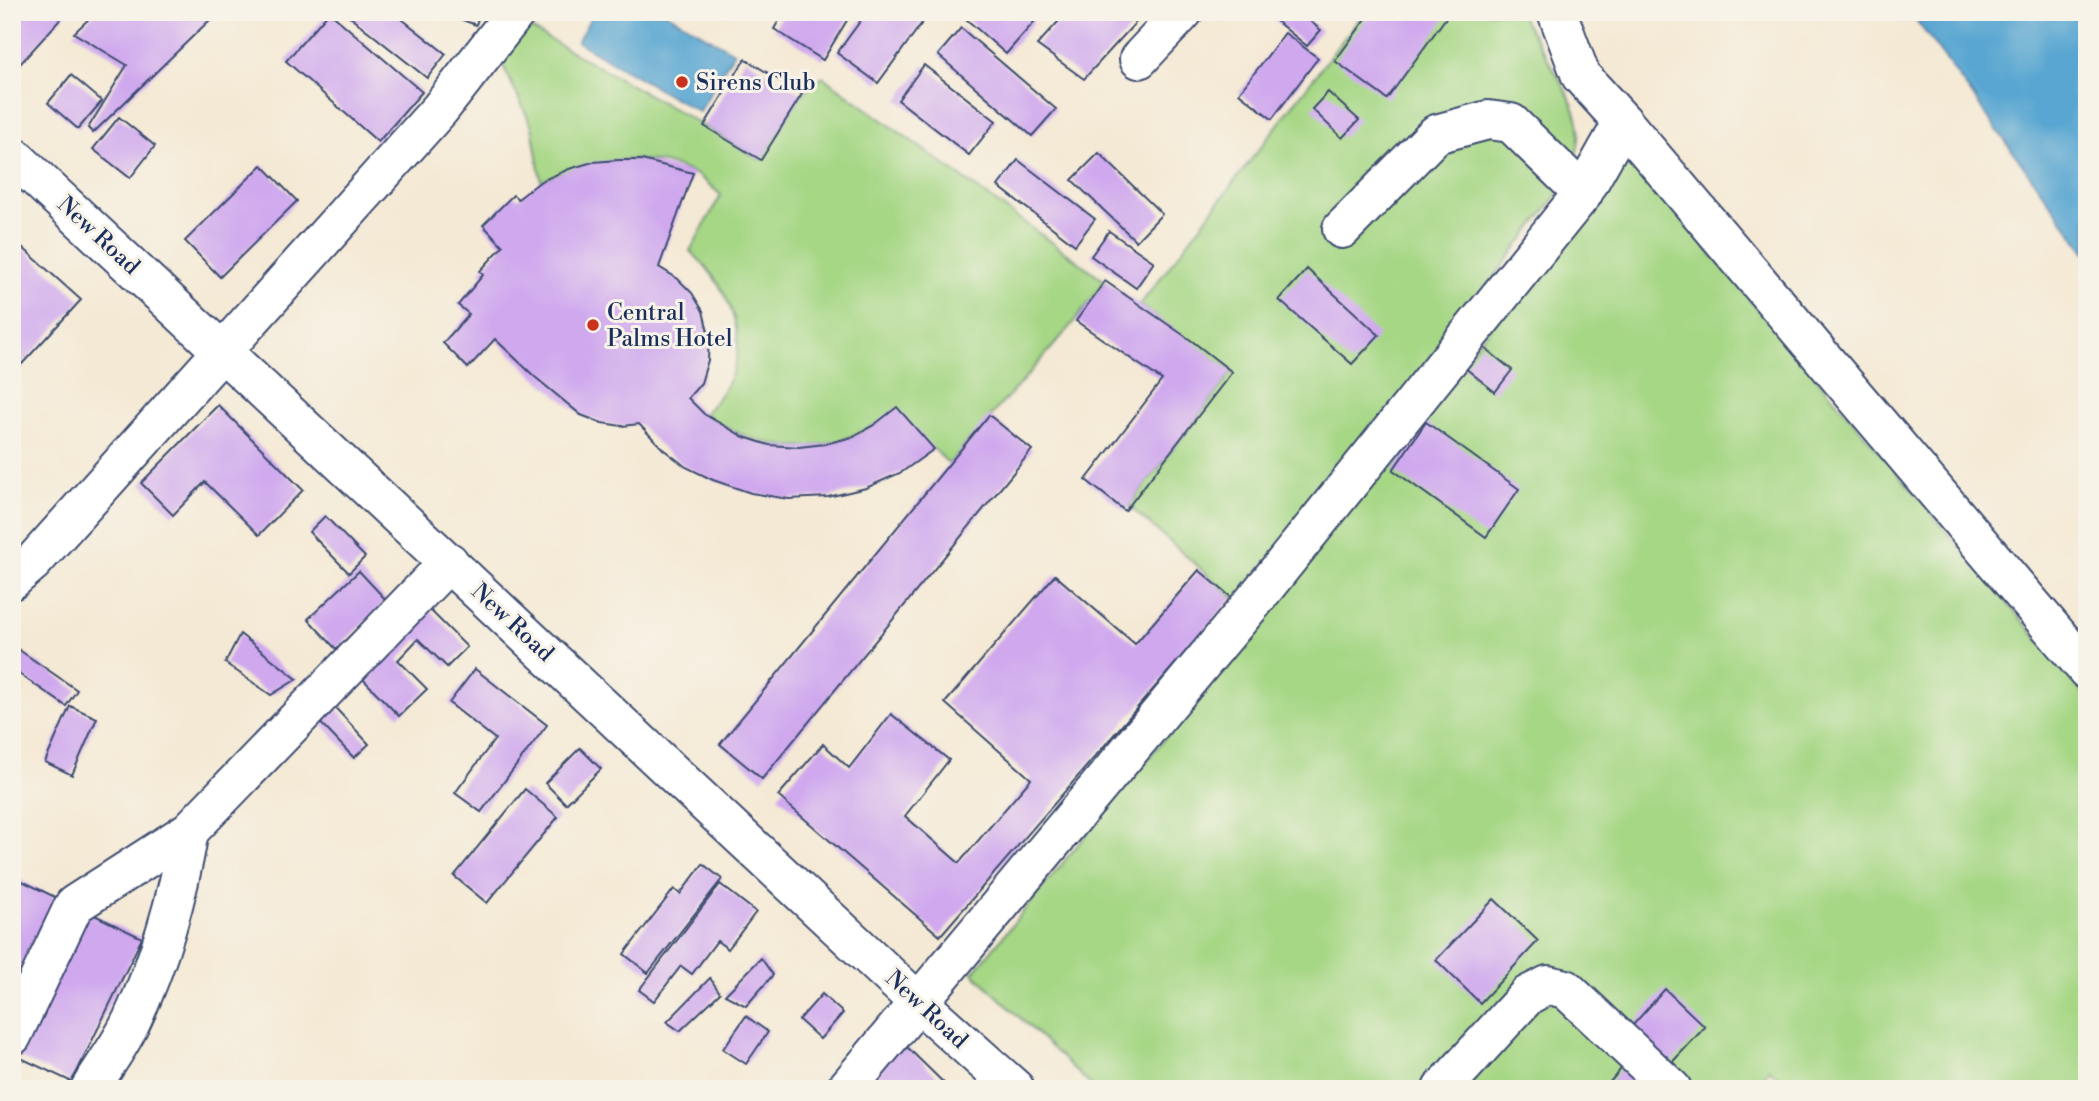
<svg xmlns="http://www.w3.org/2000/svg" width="2099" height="1101" viewBox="0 0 2099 1101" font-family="'Libre Bodoni',serif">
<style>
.green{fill:#a6d785;stroke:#608372;stroke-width:2}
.water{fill:#58a6d1;stroke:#3a6a98;stroke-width:2}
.building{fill:#cfa8ee}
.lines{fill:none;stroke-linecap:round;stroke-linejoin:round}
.minor-casing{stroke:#3c4b70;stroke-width:42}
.minor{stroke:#fff;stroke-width:38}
.poi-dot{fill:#c8321e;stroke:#f7f3e8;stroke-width:2.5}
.labels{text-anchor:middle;stroke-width:6;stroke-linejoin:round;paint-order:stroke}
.poi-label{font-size:23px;fill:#1b2f5e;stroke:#f7f3e8;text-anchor:start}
.street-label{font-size:23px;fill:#1b2f5e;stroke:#f7f3e8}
</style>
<rect width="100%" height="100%" fill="#f7f3e8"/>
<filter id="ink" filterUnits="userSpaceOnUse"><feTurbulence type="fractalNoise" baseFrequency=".0143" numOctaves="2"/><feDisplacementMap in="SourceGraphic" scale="14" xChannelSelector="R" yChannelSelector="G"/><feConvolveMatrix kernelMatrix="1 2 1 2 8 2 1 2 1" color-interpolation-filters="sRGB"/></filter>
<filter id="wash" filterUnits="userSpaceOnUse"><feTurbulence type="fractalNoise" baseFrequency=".00686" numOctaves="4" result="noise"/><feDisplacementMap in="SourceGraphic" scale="28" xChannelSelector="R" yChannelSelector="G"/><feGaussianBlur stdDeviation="1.57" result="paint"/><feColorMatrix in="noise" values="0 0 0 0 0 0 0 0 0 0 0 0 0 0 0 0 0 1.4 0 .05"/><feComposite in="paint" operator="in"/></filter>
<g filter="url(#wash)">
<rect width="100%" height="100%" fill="#f4e9d4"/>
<g class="green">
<path d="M1364,12H1519C1535,40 1572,92 1578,122C1583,142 1573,165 1566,184L1240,603L1129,506L1232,372L1140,305Z"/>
<path d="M526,26L704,126L760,160L802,94L823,77L1105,281C1059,346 1000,402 949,464L934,449L874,425C814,459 761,451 704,414C710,407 717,400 722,392C756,344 729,286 690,251L721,195C712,188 702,176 691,172C640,150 590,160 541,181L532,126L502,63Z"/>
<polygon points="1629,166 1642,172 2087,697 2087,1089 1793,1089 1769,1069 1756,1089 1095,1089 973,973 1259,623 1616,167"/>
</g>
<g class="water">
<polygon points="594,12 664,12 734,52 699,112 577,42"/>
<polygon points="1910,12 2087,12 2087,254 1969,91"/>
</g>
<g id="blocks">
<g class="building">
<polygon points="26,12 67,12 12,73 12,27"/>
<polygon points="96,12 218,12 93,133 88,128 127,65 74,33"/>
<polygon points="329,12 422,92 378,142 286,61"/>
<polygon points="344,12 393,12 446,54 427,78"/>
<polygon points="441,12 480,12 476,25"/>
<polygon points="784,12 852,12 823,60 774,29"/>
<polygon points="867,12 930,12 878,83 837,53"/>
<polygon points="958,12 1023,12 1034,22 1006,54"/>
<polygon points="1067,12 1129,12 1138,20 1084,79 1037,45"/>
<polygon points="1265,12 1299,12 1321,30 1307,46"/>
<polygon points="1371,12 1450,12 1387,99 1335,61"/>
<polygon points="961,28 1056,109 1032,136 938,55"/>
<polygon points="1285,33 1318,58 1272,119 1239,93"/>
<polygon points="745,59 802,94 761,160 704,126"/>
<polygon points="924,65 996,121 969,155 898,100"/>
<polygon points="71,75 102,101 78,129 48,103"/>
<polygon points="1328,92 1359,120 1342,138 1312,109"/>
<polygon points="119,117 155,146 130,178 93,149"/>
<polygon points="1099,153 1162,214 1136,241 1072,180"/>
<polygon points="618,160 642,160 693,173 659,267 678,279 692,293 703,311 709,336 708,360 701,383 688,398 704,414 744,437 769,445 799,447 825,444 852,437 874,425 897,407 934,449 902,472 866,488 828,497 789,499 751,493 713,480 686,467 663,449 639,424 622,426 602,423 581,415 535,377 495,339 468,368 443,343 469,314 458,305 483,275 480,271 503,246 483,225 513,195 518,199 541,181 569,169 593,162"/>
<polygon points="1018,160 1095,219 1075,245 998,186"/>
<polygon points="262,165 297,201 220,277 185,241"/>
<polygon points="1109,231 1154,262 1136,288 1091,256"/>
<polygon points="12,238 81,300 22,364 12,354"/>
<polygon points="1307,269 1379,335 1352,364 1279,300"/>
<polygon points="1105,281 1192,341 1232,372 1125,511 1086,480 1162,380 1076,321"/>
<polygon points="1481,345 1512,370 1495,392 1464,367"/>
<polygon points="218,405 303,490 259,535 205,482 173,515 141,483"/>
<polygon points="989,415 1032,450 762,779 720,744"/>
<polygon points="1426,422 1519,489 1486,537 1393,470"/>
<polygon points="325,516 365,557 349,573 309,532"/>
<polygon points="1199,570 1232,598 940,936 778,796 823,744 849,768 891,714 949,760 905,816 959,863 1031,779 945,703 1055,575 1135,644"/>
<polygon points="359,571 387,601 336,649 308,619"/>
<polygon points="424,604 467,647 447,667 418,639 398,660 427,689 399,716 356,672"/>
<polygon points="240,634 297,679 271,695 225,663"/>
<polygon points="12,645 77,690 66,706 12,669"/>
<polygon points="475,669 547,725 481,812 455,793 495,739 449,703"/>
<polygon points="328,700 369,744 354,758 313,715"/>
<polygon points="70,706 97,718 72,775 45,762"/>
<polygon points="580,748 601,769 566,804 545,783"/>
<polygon points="525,789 558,817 487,903 454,876"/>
<polygon points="703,864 722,879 648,973 624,954 674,889 680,894"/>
<polygon points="12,876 61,900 12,1001"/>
<polygon points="720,884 756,912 728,949 717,941 692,974 681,966 654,1001 639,990"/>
<polygon points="1494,899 1538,941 1480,1003 1436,960"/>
<polygon points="82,909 142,938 72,1082 12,1054"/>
<polygon points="761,958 773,975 746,1006 725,995"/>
<polygon points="710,978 720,993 680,1031 667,1022"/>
<polygon points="1665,989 1705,1027 1664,1071 1625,1034"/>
<polygon points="822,994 843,1013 820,1039 799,1020"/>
<polygon points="746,1016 768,1032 746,1064 723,1049"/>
<polygon points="903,1043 950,1089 903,1089 901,1087 899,1089 859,1089"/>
<polygon points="1626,1063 1655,1089 1604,1089"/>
</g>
</g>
</g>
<g filter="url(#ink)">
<use href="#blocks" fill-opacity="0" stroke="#3c4b70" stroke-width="2"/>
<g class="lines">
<g class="minor-casing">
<g id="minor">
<polyline points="1557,12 1581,76 1623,122 2087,670"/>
<polyline points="1139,59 1183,12"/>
<polyline points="12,155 919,1003 1015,1089"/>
<polyline points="1342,229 1436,134 1488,120 1511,123 1583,193"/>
<polyline points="12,580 33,562 440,109 516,12"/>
<polyline points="12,1036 74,905 189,831 449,562"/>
<path d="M90,1089C104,1066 121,1044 132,1020C160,960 178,896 189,831"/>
<polyline points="846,1089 1254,601 1583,193 1623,122"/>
<polyline points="1442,1089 1528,995 1548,985 1566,989 1672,1089"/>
</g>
</g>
<use href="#minor" class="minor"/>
</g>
</g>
<g class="poi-dot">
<circle cx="682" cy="82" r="7"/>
<circle cx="593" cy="325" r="7"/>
</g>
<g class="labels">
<g class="poi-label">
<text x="696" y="90">Sirens Club</text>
<text x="607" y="320">Central<tspan x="607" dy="26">Palms Hotel</tspan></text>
</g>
<g class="street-label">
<text transform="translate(99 235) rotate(43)" y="8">New Road</text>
<text transform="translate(513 622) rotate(43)" y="8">New Road</text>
<text transform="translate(927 1009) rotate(43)" y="8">New Road</text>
</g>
</g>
<rect width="2099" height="1101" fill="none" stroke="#f7f3e8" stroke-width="42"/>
</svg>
